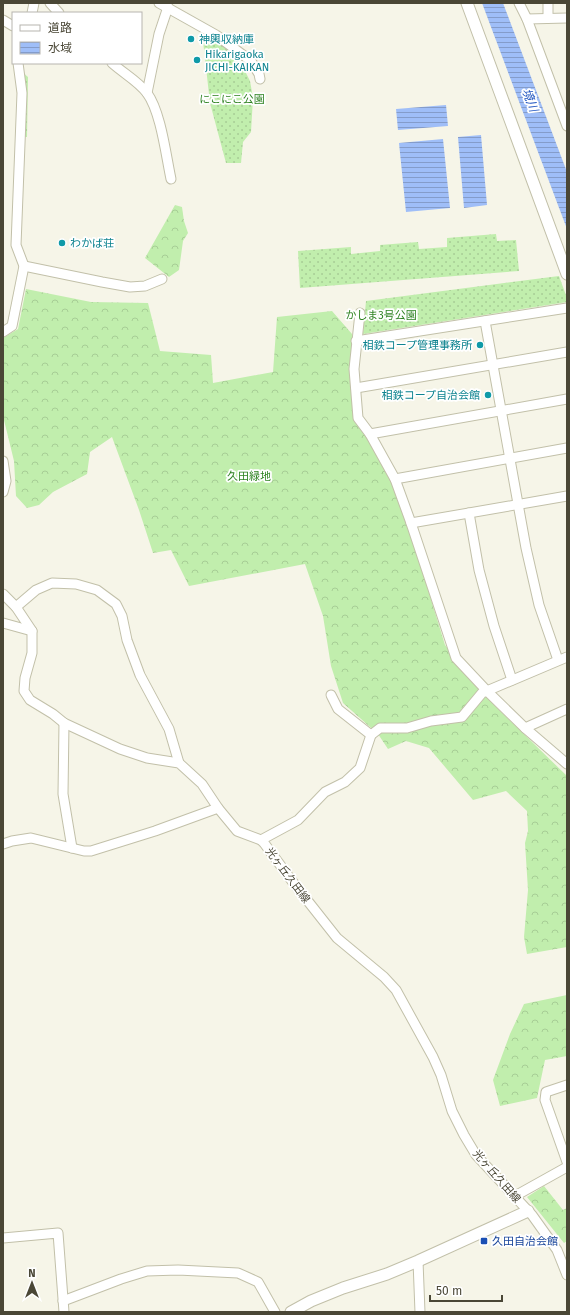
<svg xmlns="http://www.w3.org/2000/svg" width="570" height="1315" viewBox="0 0 570 1315" font-family="'Fira Sans','Noto Sans JP',sans-serif">
<style>
.grass{fill:url(#grass-dots)}
.forest{fill:url(#forest-crowns)}
.water{fill:url(#water-rules)}
.lines{fill:none;stroke-linecap:round;stroke-linejoin:round}
.minor-casing{stroke:#c2c0a9;stroke-width:11}
.tertiary-casing{stroke:#c2c0a9;stroke-width:13}
.minor{stroke:#fff;stroke-width:9}
.tertiary{stroke:#fff;stroke-width:11}
.culture-dot{fill:#0f9aa8;stroke:#fff;stroke-width:1.5}
.transit-dot{fill:#1a4fb4;stroke:#fff;stroke-width:1.5}
.labels{text-anchor:middle;stroke-width:3.5;stroke-linejoin:round;paint-order:stroke}
.culture-label{font-size:11px;fill:#0d838f;stroke:#fff;text-anchor:start}
.park-label{font-size:11px;fill:#2f8322;stroke:#fff}
.street-label{font-size:11px;fill:#4a4736;stroke:#fff}
.transit-label{font-size:11px;fill:#164399;stroke:#fff;text-anchor:start}
.water-label{font-size:12px;font-style:italic;fill:#2358c2;stroke:#fff}
</style>
<defs>
<pattern id="grass-dots" width="8" height="8" patternUnits="userSpaceOnUse"><rect width="8" height="8" fill="#c1eead"/><path d="M2 2h.1M6 6h.1" fill="none" stroke="#a7cd95" stroke-width="1.8" stroke-linecap="round"/></pattern>
<pattern id="forest-crowns" width="20" height="18" patternUnits="userSpaceOnUse"><rect width="20" height="18" fill="#c1eead"/><path d="M2 6a3 3 0 1 1 6 0M12 15a3 3 0 1 1 6 0" fill="none" stroke="#a7cd95"/></pattern>
<pattern id="water-rules" width="6" height="5" patternUnits="userSpaceOnUse"><rect width="6" height="5" fill="#9fbef8"/><path d="M0 2.5h6" fill="none" stroke="#849cca"/></pattern>
</defs>
<rect width="100%" height="100%" fill="#f6f5e8"/>
<g class="grass">
<polygon points="202,32 215,39 226,47 241,63 250,81 253,98 251,132 243,142 241,163 226,163 210,103"/>
<polygon points="22,72 28,77 27,137 23,137"/>
<polygon points="496,234 497,241 516,240 519,271 300,288 298,251 351,247 351,254 380,251 380,245 418,242 419,249 447,247 447,238"/>
<polygon points="559,276 567,298 567,302 363,334 366,301"/>
</g>
<g class="forest">
<polygon points="175,205 182,207 184,221 188,233 183,241 179,270 169,277 145,258"/>
<polygon points="26,289 91,302 148,303 160,351 211,355 213,383 273,372 277,317 332,311 352,334 352,378 358,409 390,474 411,534 445,645 493,704 567,776 567,947 527,954 524,937 528,890 525,843 528,831 527,811 506,791 473,800 429,748 406,741 388,749 378,734 343,703 331,666 323,616 305,564 189,586 171,550 153,553 139,510 112,437 90,452 87,474 53,492 39,505 27,508 16,496 14,461 3,416 3,338 18,329"/>
<polygon points="567,995 567,1056 545,1060 537,1098 500,1106 493,1080 510,1034 524,1004"/>
<polygon points="544,1186 563,1210 567,1208 567,1241 564,1243 527,1197"/>
</g>
<g class="water">
<polygon points="482,3 503,3 567,172 567,229"/>
<polygon points="446,105 448,126 398,130 396,109"/>
<polygon points="481,135 487,205 464,208 458,137"/>
<polygon points="443,139 450,208 406,212 399,143"/>
</g>
<g class="lines">
<g class="minor-casing">
<g id="minor">
<polyline points="50,3 59,13"/>
<polyline points="159,3 216,35 251,61 259,74 260,79"/>
<polyline points="519,3 527,19 567,126"/>
<polyline points="32,13 34,3"/>
<polyline points="548,18 548,3"/>
<polyline points="527,19 567,18"/>
<polyline points="3,20 13,26"/>
<path d="M112,63C123,73 138,81 147,93C161,112 166,156 171,179"/>
<polyline points="147,93 159,34 168,7"/>
<polyline points="24,266 102,282 130,287 145,286 162,279"/>
<polyline points="360,313 354,369 358,418 370,434 395,479 411,523 456,658 487,691 525,728 567,764"/>
<polyline points="485,321 526,548 539,605 558,660"/>
<polyline points="3,332 12,326 24,266 16,245 22,93 18,63"/>
<polyline points="356,341 567,308"/>
<polyline points="356,388 567,352"/>
<polyline points="370,434 567,399"/>
<polyline points="3,461 6,481 3,492"/>
<polyline points="395,479 567,448"/>
<polyline points="469,513 479,570 494,626 512,680"/>
<polyline points="411,523 567,496"/>
<polyline points="3,594 16,607 32,631 32,653 25,678 24,691 30,700 53,714 64,723 120,749 147,758 179,763 202,784 218,808 237,831 261,840 264,843 292,881 337,938 384,977 396,990 433,1057 441,1075 452,1111 464,1135 476,1155 532,1215 557,1250 567,1275"/>
<polyline points="16,607 36,590 52,583 76,584 97,590 116,604 122,616 127,640 140,675 169,729 179,763"/>
<polyline points="3,623 32,631"/>
<polyline points="331,695 338,709 371,735"/>
<polyline points="64,723 63,794 72,848"/>
<polyline points="525,728 567,709"/>
<polyline points="261,840 298,820 325,792 345,782 360,768 371,735 380,728 407,728 431,721 462,717 482,693 567,657"/>
<polyline points="3,844 12,841 31,838 84,851 91,851 155,831 218,808"/>
<polyline points="567,1085 546,1092 545,1100 567,1162"/>
<polyline points="515,1196 567,1167"/>
<polyline points="3,1238 58,1233 64,1312"/>
<polyline points="418,1261 420,1312"/>
<polyline points="63,1301 121,1279 147,1271 178,1270 238,1273 258,1282 275,1312"/>
</g>
</g>
<g class="tertiary-casing">
<g id="tertiary">
<polyline points="467,3 567,274"/>
<polyline points="291,1312 311,1301 343,1288 387,1274 418,1261 528,1211"/>
</g>
</g>
<use href="#minor" class="minor"/>
<use href="#tertiary" class="tertiary"/>
</g>
<g class="culture-dot">
<circle cx="191" cy="39" r="4"/>
<circle cx="197" cy="60" r="4"/>
<circle cx="62" cy="243" r="4"/>
<circle cx="480" cy="345" r="4"/>
<circle cx="488" cy="395" r="4"/>
</g>
<rect class="transit-dot" x="480" y="1237" width="8" height="8" rx="2"/>
<g class="labels">
<g class="culture-label">
<text x="199" y="43">神輿収納庫</text>
<text x="205" y="58">Hikarigaoka<tspan x="205" dy="13">JICHI-KAIKAN</tspan></text>
<text x="70" y="247">わかば荘</text>
<text x="472" y="349" text-anchor="end">相鉄コープ管理事務所</text>
<text x="480" y="399" text-anchor="end">相鉄コープ自治会館</text>
</g>
<g class="park-label">
<text x="232" y="103">にこにこ公園</text>
<text x="381" y="319">かしま3号公園</text>
<text x="249" y="480">久田緑地</text>
</g>
<g class="street-label">
<text transform="translate(288 875) rotate(53)" y="4">光ヶ丘久田線</text>
<text transform="translate(497 1176) rotate(49)" y="4">光ヶ丘久田線</text>
</g>
<g class="transit-label">
<text x="492" y="1245">久田自治会館</text>
</g>
<g class="water-label">
<text transform="translate(530 100) rotate(69)" y="4">境川</text>
</g>
</g>
<rect width="570" height="1315" fill="none" stroke="#4a4736" stroke-width="8"/>
<rect x="12" y="12" width="130" height="52" fill="#ffffff" stroke="#b7b5af"/>
<rect x="20" y="25" width="20" height="6" fill="#ffffff" stroke="#b7b5af"/>
<text x="48" y="32" font-size="12" fill="#4a4736">道路</text>
<rect x="20" y="42" width="20" height="12" fill="url(#water-rules)" stroke="#b7b5af"/>
<text x="48" y="52" font-size="12" fill="#4a4736">水域</text>
<g transform="translate(32 1283)" stroke="#ffffff" stroke-width="3" paint-order="stroke">
<path d="M0-3L7 15L0 10L-7 15Z" fill="#4a4736"/>
<text y="-6" font-size="11" font-weight="bold" text-anchor="middle" fill="#4a4736">N</text>
</g>
<path d="M430 1295v6h72v-6" fill="none" stroke="#4a4736" stroke-width="2"/>
<text x="436" y="1295" font-size="12" fill="#4a4736" stroke="#ffffff" stroke-width="3" paint-order="stroke">50 m</text>
</svg>
